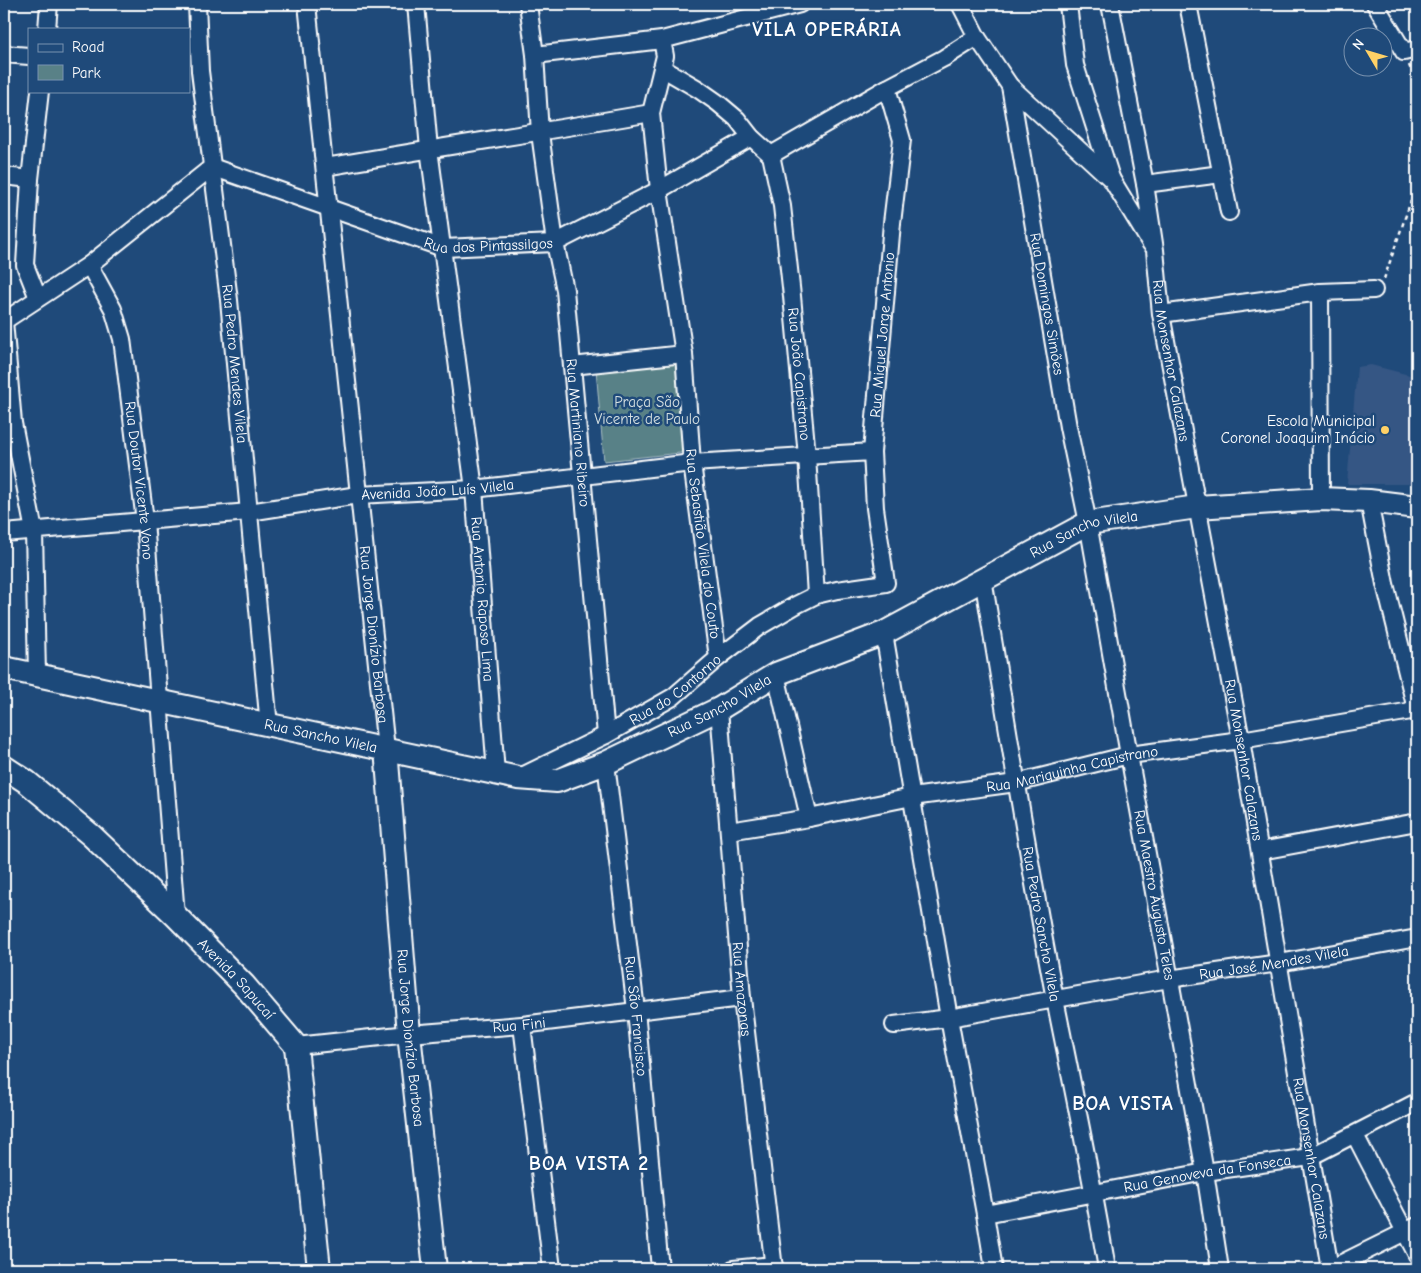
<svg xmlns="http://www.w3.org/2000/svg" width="1421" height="1273" viewBox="0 0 1421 1273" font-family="'Comic Neue',sans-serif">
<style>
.built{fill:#355684}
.green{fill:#598187;stroke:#acc0c3}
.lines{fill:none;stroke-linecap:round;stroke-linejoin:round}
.minor-casing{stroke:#fff;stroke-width:20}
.secondary-casing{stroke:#fff;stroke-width:26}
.path{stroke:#fff;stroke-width:2.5;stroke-dasharray:4 4;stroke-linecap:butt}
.minor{stroke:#1f4a7a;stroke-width:16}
.secondary{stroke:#1f4a7a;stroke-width:22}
.poi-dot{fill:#ffd166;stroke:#1f4a7a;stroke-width:2}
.labels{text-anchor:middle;stroke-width:5;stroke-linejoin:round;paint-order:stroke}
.street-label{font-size:15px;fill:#fff;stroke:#1f4a7a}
.park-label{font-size:15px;fill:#d6e0e1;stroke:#1f4a7a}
.poi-label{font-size:15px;fill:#fff;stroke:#1f4a7a;text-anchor:end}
.district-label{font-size:20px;font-weight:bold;letter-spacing:1px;fill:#fff;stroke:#1f4a7a}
</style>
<rect width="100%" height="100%" fill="#1f4a7a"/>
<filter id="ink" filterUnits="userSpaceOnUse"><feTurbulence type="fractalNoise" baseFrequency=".02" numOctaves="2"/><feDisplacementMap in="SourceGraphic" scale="10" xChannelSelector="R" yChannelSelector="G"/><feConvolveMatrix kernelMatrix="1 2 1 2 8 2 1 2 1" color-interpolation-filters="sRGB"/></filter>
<g filter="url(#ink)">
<polygon class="built" points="1371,365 1417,377 1417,484 1347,484 1357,367"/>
<polygon class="green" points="690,360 699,451 604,461 596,369"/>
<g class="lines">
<g class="minor-casing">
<g id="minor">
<path id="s1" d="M197,4L200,71L229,300L269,726"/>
<path id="s2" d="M307,4L386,749"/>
<path id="s3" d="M416,4L429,149L474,489L496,773"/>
<path id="s4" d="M528,4L535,55L540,133L555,243L565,290L606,735"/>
<polyline points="960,4 977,37 1010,86 1112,180 1151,244"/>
<polyline points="1068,4 1075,65 1111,178"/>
<path id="s5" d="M1110,4L1145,184L1155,250L1161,314L1241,740L1330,1269"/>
<polyline points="1188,4 1229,212"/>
<polyline points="1375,4 1404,52 1417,49"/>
<polyline points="47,29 49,4"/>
<path id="s6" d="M662,40L665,56L651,113L659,190L684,354L692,463L718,658"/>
<polyline points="4,54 29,56"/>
<polyline points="535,55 662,40 800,4"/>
<polyline points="662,68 698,89 718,103 737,119 751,137 771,155"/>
<path id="s7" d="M1010,86L1068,427L1088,523L1129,755L1205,1172L1220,1269"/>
<path id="s8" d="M771,155L782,206L792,296L807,456L816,595"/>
<polyline points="771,155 887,88 944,58 977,37"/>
<path d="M325,167C433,148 542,132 651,113"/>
<polyline points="4,176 30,179"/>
<polyline points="1145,184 1221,174"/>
<path id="s9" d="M89,265L113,309L122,339L145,521L176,916"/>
<polyline points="1320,292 1321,499"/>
<polyline points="38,298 25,265 30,179 40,91"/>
<polyline points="1161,314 1320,292 1374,290"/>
<path id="s10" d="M4,321L89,265L212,167L443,248L555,243L659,190L751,137"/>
<polyline points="4,321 13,423 34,531 37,675"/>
<polyline points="572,366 684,354"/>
<polyline points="1369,501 1385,584 1417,713"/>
<path id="s11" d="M4,533L249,512L358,495L474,489L692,463L872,452"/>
<path id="s12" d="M983,578C1006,719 1028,859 1055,999C1073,1089 1092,1178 1107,1269"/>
<polyline points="884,633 949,1018 985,1214 994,1269"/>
<polyline points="776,674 809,818"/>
<path id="s13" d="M719,709L742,998L774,1269"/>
<path id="s14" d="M606,763L636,1010L660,1269"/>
<path id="s15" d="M518,778L606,735L673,697L718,658L760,626L796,605L816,595L837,590L886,583L875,508L872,452L892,223L902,140L887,88"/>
<path id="s16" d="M729,831L809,818L912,797L1016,783L1129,755L1241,740L1417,710"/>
<polyline points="1260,851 1417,822"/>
<polyline points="522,1025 552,1269"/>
<path id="s17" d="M894,1025L949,1018L1169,979L1279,963L1417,938"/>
<path id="s18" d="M296,1046L409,1034L522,1025L742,998"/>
<polyline points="1355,1135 1417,1255"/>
<path id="s19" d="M985,1214L1205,1172L1310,1157L1417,1102"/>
<polyline points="733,1269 774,1265"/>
<polyline points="1330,1269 1417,1226"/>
</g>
</g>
<g class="secondary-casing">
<g id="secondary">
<path id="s20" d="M4,668L518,778L557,781L606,763L719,709L776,674L884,633L1088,523L1197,507L1321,499L1369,501L1417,507"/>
<path id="s21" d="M386,749L409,1034L435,1269"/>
<path id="s22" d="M4,767L27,782L92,836L176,916L244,985L296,1046L319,1269"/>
</g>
</g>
<g class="path">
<polyline points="1409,65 1417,86"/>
<polyline points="1384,279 1417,183"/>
</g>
<use href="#minor" class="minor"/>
<use href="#secondary" class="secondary"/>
</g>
</g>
<circle class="poi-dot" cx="1385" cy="430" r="5"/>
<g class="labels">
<g class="street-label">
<text dy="5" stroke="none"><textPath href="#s10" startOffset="549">Rua dos Pintassilgos</textPath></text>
<text dy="5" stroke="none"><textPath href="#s7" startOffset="221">Rua Domingos Simões</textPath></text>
<text dy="5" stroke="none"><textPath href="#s15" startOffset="672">Rua Miguel Jorge Antonio</textPath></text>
<text dy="5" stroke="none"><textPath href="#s5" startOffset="362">Rua Monsenhor Calazans</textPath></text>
<text dy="5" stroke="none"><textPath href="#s1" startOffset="362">Rua Pedro Mendes Vilela</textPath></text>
<text dy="5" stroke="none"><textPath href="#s8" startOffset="221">Rua João Capistrano</textPath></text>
<text dy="5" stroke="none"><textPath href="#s4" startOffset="432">Rua Martiniano Ribeiro</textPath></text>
<text dy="5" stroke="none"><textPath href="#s9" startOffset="224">Rua Doutor Vicente Vono</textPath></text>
<text dy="5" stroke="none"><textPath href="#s11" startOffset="436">Avenida João Luís Vilela</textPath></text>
<text dy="5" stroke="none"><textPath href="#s20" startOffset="1149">Rua Sancho Vilela</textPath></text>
<text dy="5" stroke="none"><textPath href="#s6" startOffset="509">Rua Sebastião Vilela do Couto</textPath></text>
<text dy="5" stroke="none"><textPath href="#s3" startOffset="599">Rua Antonio Raposo Lima</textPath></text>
<text dy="5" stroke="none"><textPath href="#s2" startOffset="634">Rua Jorge Dionízio Barbosa</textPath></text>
<text dy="5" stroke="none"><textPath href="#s15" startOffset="181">Rua do Contorno</textPath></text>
<text dy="5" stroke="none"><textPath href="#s20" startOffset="744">Rua Sancho Vilela</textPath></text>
<text dy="5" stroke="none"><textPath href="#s20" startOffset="324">Rua Sancho Vilela</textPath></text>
<text dy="5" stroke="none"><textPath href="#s5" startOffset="768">Rua Monsenhor Calazans</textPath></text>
<text dy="5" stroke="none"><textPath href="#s16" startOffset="349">Rua Mariquinha Capistrano</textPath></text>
<text dy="5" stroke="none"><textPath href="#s7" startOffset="822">Rua Maestro Augusto Teles</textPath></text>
<text dy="5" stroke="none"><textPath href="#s12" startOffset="351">Rua Pedro Sancho Vilela</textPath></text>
<text dy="5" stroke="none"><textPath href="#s17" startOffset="385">Rua José Mendes Vilela</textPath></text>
<text dy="5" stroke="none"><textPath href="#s22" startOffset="315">Avenida Sapucaí</textPath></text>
<text dy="5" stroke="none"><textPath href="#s13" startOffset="281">Rua Amazonas</textPath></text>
<text dy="5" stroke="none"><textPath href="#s14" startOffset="255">Rua São Francisco</textPath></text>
<text dy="5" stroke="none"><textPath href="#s18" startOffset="224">Rua Fini</textPath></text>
<text dy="5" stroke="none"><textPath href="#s21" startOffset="290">Rua Jorge Dionízio Barbosa</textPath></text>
<text dy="5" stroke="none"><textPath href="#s5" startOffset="1172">Rua Monsenhor Calazans</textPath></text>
<text dy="5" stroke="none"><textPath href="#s19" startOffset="226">Rua Genoveva da Fonseca</textPath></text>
</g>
<g class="park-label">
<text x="647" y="407">Praça São<tspan x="647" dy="17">Vicente de Paulo</tspan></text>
</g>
<g class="poi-label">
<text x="1375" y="426">Escola Municipal<tspan x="1375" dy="17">Coronel Joaquim Inácio</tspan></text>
</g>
<g class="district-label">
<text x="827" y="36">VILA OPERÁRIA</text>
<text x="1123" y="1110">BOA VISTA</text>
<text x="589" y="1170">BOA VISTA 2</text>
</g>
</g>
<rect width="1421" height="1273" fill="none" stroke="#1f4a7a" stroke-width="20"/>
<rect x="10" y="10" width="1401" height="1253" fill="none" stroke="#fff" stroke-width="2" filter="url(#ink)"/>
<rect x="28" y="28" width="162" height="65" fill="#1f4a7a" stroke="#7992af"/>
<rect x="38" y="44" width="25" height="8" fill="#1f4a7a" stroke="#7992af"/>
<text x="72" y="52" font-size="15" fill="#ffffff">Road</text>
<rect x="38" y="65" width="25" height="15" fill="#598187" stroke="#7992af"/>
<text x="72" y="78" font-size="15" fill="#ffffff">Park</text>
<g transform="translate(1368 52) rotate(308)"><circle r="24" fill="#1f4a7a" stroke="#7992af"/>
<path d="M0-4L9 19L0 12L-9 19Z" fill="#ffd166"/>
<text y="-8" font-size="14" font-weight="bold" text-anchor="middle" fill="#ffffff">N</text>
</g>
</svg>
